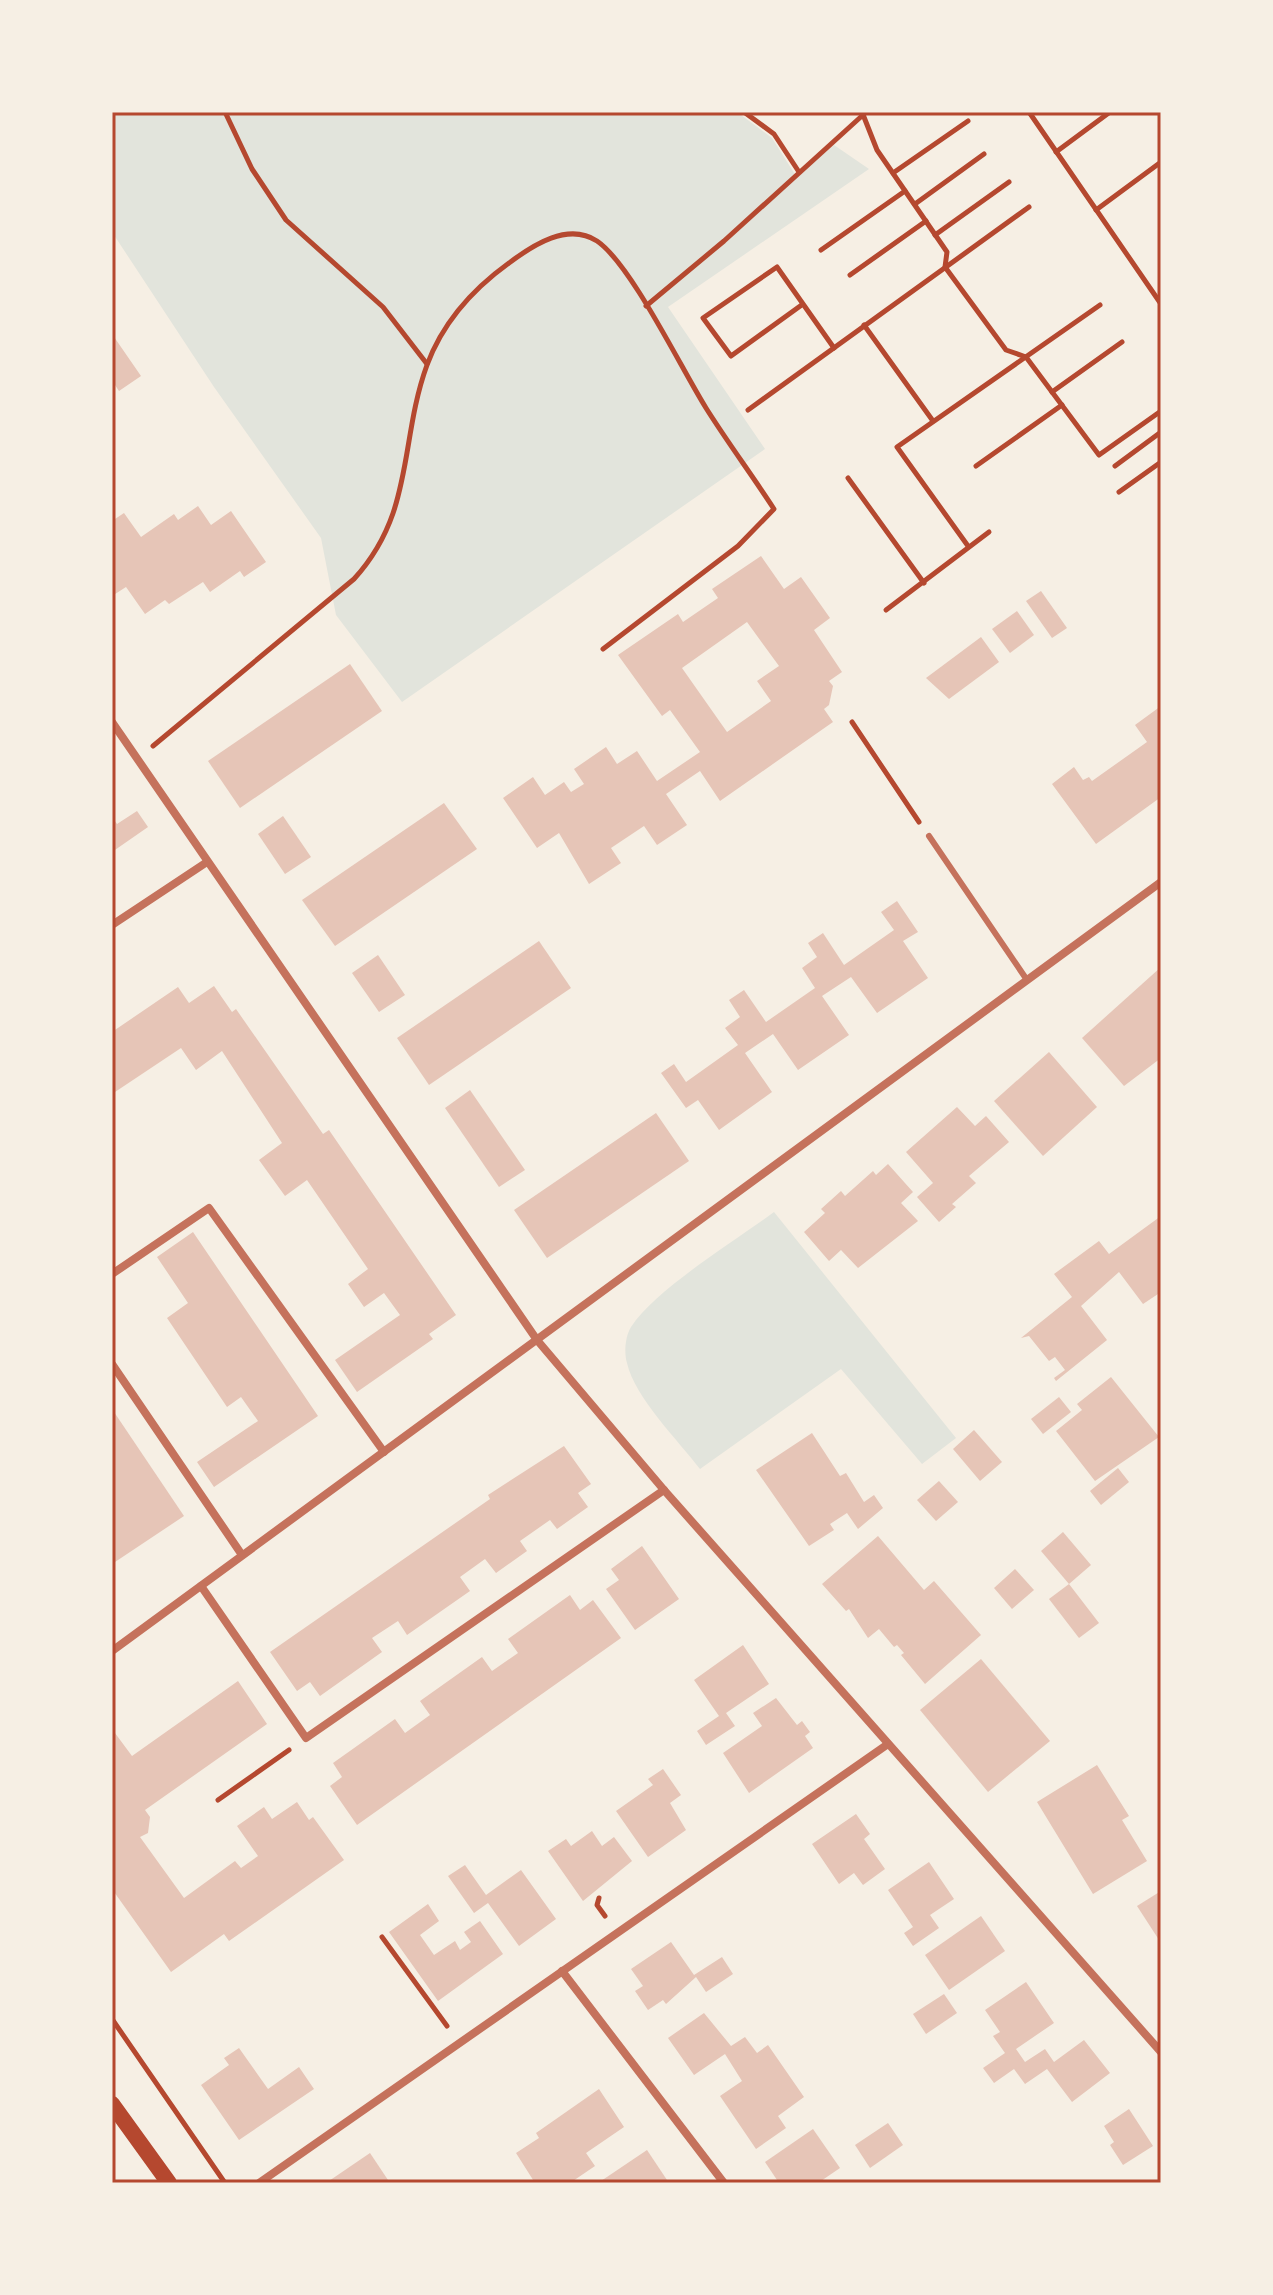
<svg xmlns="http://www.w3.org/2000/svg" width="1273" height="2295" viewBox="0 0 1273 2295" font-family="Arial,sans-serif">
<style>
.green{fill:#e2e4dc}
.building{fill:#e6c5b7;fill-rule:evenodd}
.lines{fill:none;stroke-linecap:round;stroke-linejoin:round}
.path{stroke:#b5482f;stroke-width:5}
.service{stroke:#c5725c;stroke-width:6}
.minor{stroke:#c5725c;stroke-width:8}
.secondary{stroke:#b5482f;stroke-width:16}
.neatline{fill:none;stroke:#b5482f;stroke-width:3}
</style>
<rect width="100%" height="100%" fill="#f6efe4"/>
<g class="green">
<polygon points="112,112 737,112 772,138 796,176 834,145 869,169 668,307 765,449 402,702 336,615 321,538 214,387 112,232"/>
<path d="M774,1212L956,1438L922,1464L841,1369L700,1469C678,1440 635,1398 627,1363C624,1353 625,1337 631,1327C657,1288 735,1241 774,1212Z"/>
</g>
<g class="building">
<polygon points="112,334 141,376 119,391 115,385 112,387"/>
<polygon points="198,506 211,525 231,511 266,562 244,577 240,571 210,592 203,582 169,604 165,600 145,614 126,587 112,596 112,521 124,513 141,537 174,514 178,520"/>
<path d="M761,556L784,589L801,577L830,618L814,630L842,672L829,681L833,686L829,705L824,709L833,722L720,801L700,771L666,794L687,825L657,845L644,826L611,848L621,863L589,884L559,833L537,848L503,798L533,777L545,795L564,782L571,792L584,784L574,769L606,747L617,764L637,751L657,781L700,752L670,710L662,716L618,655L678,614L683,622L718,598L712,589ZM747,622L779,666L757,681L771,701L727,732L682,668Z"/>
<polygon points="1041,591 1067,628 1052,638 1026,601"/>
<polygon points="1017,611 1034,635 1010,653 992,629"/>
<polygon points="981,637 999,662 949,699 926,678"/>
<polygon points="350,664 382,711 240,808 208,761"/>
<polygon points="1161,706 1161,797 1096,844 1052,784 1074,767 1083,780 1089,777 1092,781 1147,742 1135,725"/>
<polygon points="444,803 477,849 335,946 302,900"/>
<polygon points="137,811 148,827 112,852 112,817 117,824"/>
<polygon points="283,816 311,857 285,874 258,834"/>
<polygon points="897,901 918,932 903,941 928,978 877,1013 851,977 822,996 849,1035 798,1070 773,1034 745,1053 772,1092 719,1130 698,1100 686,1108 661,1073 674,1064 686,1082 738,1045 725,1028 740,1017 729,1000 744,990 766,1022 815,988 802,968 817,957 808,943 823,933 844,965 894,930 881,912"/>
<polygon points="539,941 571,988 429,1085 397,1038"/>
<polygon points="378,955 405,995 379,1012 352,973"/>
<polygon points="1161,967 1161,1058 1124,1086 1082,1038"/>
<polygon points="214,986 232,1012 236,1009 323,1134 329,1130 456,1315 429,1334 433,1339 357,1392 335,1360 400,1315 384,1293 364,1307 348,1284 368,1269 307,1180 285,1196 259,1160 282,1143 222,1051 196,1070 181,1048 112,1094 112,1032 178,987 189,1003"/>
<polygon points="1049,1052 1097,1107 1043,1156 994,1101"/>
<polygon points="470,1090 525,1170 499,1187 445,1108"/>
<polygon points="957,1107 975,1126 986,1116 1009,1142 969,1176 976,1183 952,1204 956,1207 939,1222 917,1197 933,1183 906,1152"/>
<polygon points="656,1113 689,1161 547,1258 514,1210"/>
<polygon points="888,1164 913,1192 901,1203 918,1221 858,1268 841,1250 829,1261 804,1232 825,1213 821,1209 841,1191 845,1196 873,1171 876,1175"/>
<polygon points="1161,1216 1161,1292 1143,1304 1119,1272 1081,1306 1107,1340 1056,1381 1054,1378 1065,1370 1055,1357 1049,1361 1029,1336 1021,1338 1072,1297 1054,1274 1099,1241 1109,1254"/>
<polygon points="193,1232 318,1416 214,1487 197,1462 258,1421 241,1397 227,1407 167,1318 188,1303 157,1257"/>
<polygon points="1111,1377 1159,1437 1095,1481 1056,1431 1082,1410 1077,1404"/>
<polygon points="1059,1397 1071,1412 1043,1434 1031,1419"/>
<polygon points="112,1409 184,1516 112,1564"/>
<polygon points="974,1430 1002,1462 980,1481 953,1449"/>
<polygon points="812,1433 840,1476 846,1473 864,1502 874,1495 883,1508 858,1529 847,1513 830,1524 834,1530 809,1546 756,1470"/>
<polygon points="564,1446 591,1484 578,1493 588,1507 557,1529 550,1520 520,1541 527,1551 496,1573 485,1559 460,1577 470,1591 407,1635 398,1621 372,1638 382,1652 320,1696 310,1682 297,1691 270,1652 490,1499 488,1495"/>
<polygon points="1118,1468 1129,1482 1101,1505 1090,1491"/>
<polygon points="939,1481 958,1502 936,1521 917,1500"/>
<polygon points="1063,1532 1091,1565 1069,1584 1041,1551"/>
<polygon points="878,1536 924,1590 934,1581 981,1635 925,1684 901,1655 904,1653 897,1645 894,1647 879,1629 868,1638 849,1609 846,1611 822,1584"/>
<polygon points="642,1546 679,1599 635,1630 606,1589 619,1580 611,1569"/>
<polygon points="1015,1569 1034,1590 1012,1609 994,1588"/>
<polygon points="1069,1584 1099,1623 1079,1638 1049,1599"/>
<polygon points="570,1595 580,1610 593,1600 621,1638 357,1825 330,1786 342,1777 333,1763 395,1719 405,1733 430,1715 420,1701 482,1657 492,1671 518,1653 508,1639"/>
<polygon points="743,1645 769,1684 726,1713 735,1726 706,1745 697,1731 719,1716 694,1680"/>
<polygon points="981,1659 1050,1741 988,1792 920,1710"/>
<polygon points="238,1681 267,1724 145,1810 150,1817 148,1833 140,1837 184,1898 235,1861 241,1868 258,1856 237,1826 264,1807 272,1819 297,1802 309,1820 313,1817 344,1860 229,1941 224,1934 171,1972 112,1889 112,1729 132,1756"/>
<polygon points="776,1698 797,1725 802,1721 810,1732 805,1736 813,1748 749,1793 723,1753 762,1726 753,1713"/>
<polygon points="1097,1765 1129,1816 1122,1820 1147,1861 1093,1894 1037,1802"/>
<polygon points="663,1769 681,1795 670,1803 686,1830 648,1857 616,1811 653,1785 648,1779"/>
<polygon points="856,1814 870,1834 864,1839 885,1869 863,1885 854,1873 839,1884 812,1844"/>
<polygon points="592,1831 602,1846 614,1837 632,1861 583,1901 548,1851 566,1839 571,1846"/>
<polygon points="929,1862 954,1899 930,1915 939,1928 913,1946 904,1933 913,1927 888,1890"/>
<polygon points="465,1865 486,1895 521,1870 556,1919 519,1946 488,1903 474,1913 448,1876"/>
<polygon points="1161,1891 1161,1943 1137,1906"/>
<polygon points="428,1904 439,1921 420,1935 434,1955 455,1941 460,1950 471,1942 464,1932 480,1921 503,1954 438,2001 389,1932"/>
<polygon points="981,1916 1005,1951 949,1990 925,1955"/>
<polygon points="671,1942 694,1975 722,1957 733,1974 706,1992 696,1977 666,2004 663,2000 648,2010 635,1991 643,1986 631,1969"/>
<polygon points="1026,1982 1054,2023 1016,2049 1025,2062 1045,2049 1054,2062 1084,2040 1110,2073 1072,2102 1047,2069 1025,2084 1014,2069 994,2083 983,2068 1005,2053 993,2036 1000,2032 985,2010"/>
<polygon points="944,1994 957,2013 926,2034 913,2014"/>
<polygon points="704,2013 731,2046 745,2037 757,2053 768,2045 804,2097 778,2116 786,2128 756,2149 720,2096 742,2081 725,2054 694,2075 668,2038"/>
<polygon points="239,2048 268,2089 299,2067 314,2089 239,2140 201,2085 229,2065 224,2058"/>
<polygon points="599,2089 624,2127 586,2153 595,2166 570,2183 535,2183 516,2153 539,2138 536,2133"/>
<polygon points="1129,2109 1153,2146 1123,2165 1110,2145 1114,2142 1104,2126"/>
<polygon points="888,2123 903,2145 870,2168 855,2145"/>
<polygon points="813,2129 840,2168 818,2183 779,2183 765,2162"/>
<polygon points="647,2150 669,2183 601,2181"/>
<polygon points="370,2153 390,2183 326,2183"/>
</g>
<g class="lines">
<g class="path">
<polyline points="225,112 252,169 286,220 383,307 427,364"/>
<polyline points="744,112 774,134 799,172"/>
<polyline points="862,112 877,150 947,252 945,267 1006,350 1026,357 1099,455 1161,411"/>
<polyline points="1029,112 1161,304"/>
<polyline points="1056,152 1110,112"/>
<polyline points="893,173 968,121"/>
<polyline points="915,204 984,154"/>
<polyline points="1096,210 1161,162"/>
<polyline points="935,235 1009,182"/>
<polyline points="821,250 905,191"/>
<polyline points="850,275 926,221"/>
<polyline points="803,304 731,356 703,318 777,267 834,348"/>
<polyline points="646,306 724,241 864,114"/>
<polyline points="864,325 933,421"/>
<polyline points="1052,392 1122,342"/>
<polyline points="748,410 1029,207"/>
<polyline points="976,466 1062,405"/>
<polyline points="1115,466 1161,432"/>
<polyline points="848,478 924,583"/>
<polyline points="1119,492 1161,462"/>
<polyline points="968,546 897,447 1100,305"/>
<polyline points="886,610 989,532"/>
<polyline points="852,722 919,822"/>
<path d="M153,746L354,579C415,512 399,442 427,365C443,322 473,289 509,263C533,245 568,222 597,241C631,264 682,370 706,408C728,443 752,475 774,509L738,546L603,649"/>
<polyline points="218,1800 289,1750"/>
<polyline points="599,1898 597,1905 605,1916"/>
<polyline points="382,1937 447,2026"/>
<polyline points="112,2019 225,2183"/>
</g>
<polyline class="service" points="929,836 1027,980"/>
<g class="minor">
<polyline points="112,722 537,1340 664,1490 1161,2052"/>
<polyline points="112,925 207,862"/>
<polyline points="112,1274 209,1208 384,1452"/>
<polyline points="112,1364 242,1555"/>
<polyline points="201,1586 306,1738 664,1490"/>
<polyline points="112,1651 1161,882"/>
<polyline points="562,1971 724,2183"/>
<polyline points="259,2183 888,1744"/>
</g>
<polyline class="secondary" points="112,2104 169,2183"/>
</g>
<rect width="1273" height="2295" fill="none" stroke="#f6efe4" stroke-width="228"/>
<rect x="114" y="114" width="1045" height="2067" class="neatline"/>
</svg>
